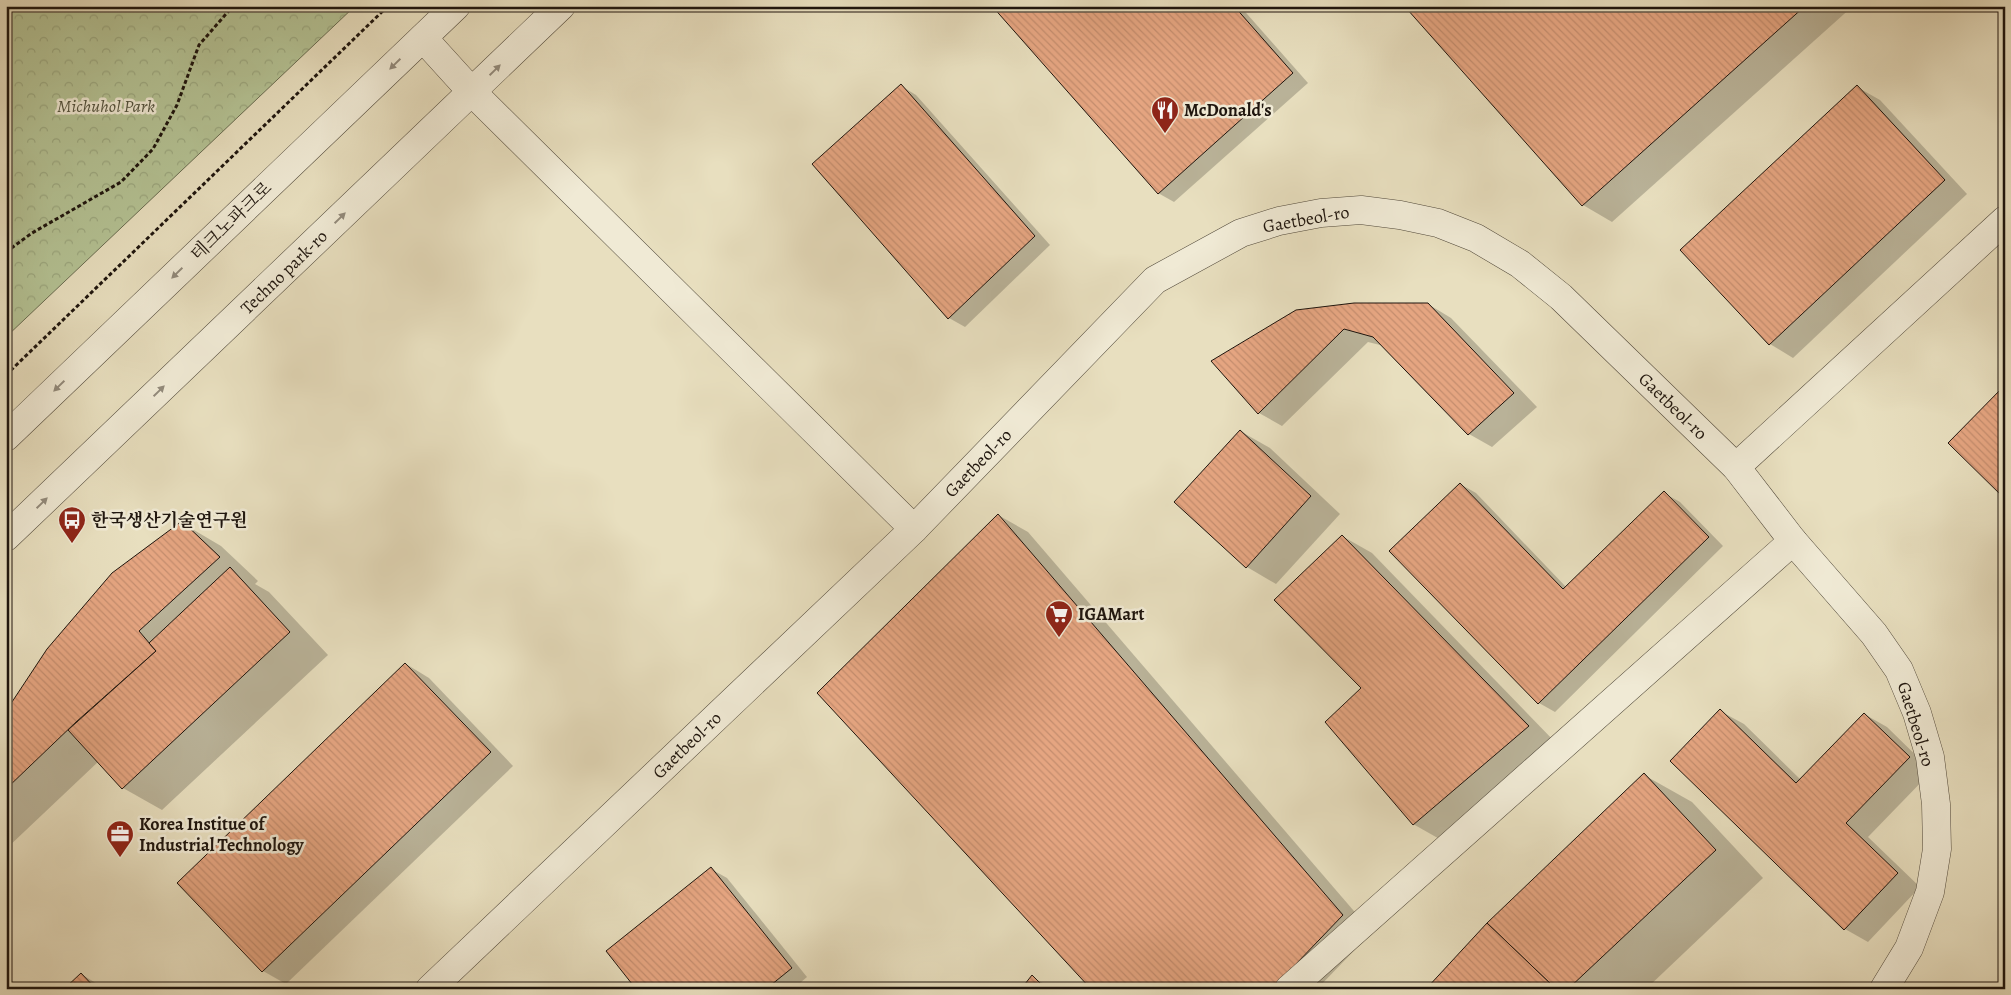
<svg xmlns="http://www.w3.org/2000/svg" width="2011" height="995" viewBox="0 0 2011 995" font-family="Alegreya,'Noto Serif KR',serif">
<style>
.park{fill:url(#park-crowns);stroke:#696c51}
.shadow{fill:#0003}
.building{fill:url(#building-back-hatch);stroke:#1e150e}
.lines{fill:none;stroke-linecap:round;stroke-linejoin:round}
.minor-casing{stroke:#50483a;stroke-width:29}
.path{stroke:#1e150e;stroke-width:3;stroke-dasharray:4 2.5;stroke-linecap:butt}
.minor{stroke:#f0ead5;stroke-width:28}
.oneway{fill:#928a7b}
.labels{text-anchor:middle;stroke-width:5;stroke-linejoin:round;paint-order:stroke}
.park-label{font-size:18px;font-style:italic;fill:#52523d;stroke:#f0ead5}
.poi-label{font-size:18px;font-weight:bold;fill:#1e150e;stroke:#f0ead5;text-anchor:start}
.street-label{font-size:18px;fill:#1e150e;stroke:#f0ead5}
</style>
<defs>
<pattern id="park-crowns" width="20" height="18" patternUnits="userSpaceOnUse" patternTransform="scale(1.25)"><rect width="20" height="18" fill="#b4c294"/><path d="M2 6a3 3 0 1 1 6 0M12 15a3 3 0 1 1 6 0" fill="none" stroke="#9aa67e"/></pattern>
<pattern id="building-back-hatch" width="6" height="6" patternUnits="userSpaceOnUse" patternTransform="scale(1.25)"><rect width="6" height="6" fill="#e5a581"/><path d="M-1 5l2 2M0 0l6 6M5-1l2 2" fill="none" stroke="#c48d6e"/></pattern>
</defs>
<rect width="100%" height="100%" fill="#e8dfbf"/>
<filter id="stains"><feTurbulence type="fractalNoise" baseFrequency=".004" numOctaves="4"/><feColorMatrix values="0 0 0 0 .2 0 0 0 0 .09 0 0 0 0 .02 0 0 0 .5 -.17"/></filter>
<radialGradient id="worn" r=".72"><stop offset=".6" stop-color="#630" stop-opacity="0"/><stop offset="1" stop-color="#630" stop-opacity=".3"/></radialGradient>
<polygon class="park" points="6,6 355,6 6,337"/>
<g class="shadow">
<polygon points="993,6 1240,6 1308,83 1174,202 1158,193"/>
<polygon points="1411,6 1853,6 1612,222 1583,205"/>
<polygon points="901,86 916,95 1050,245 965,327 949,318 814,164"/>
<polygon points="1857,87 1880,100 1967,194 1793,358 1770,344"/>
<polygon points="1428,304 1451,318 1537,407 1492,447 1469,434 1384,346 1368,342 1282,426 1259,413 1296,311"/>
<polygon points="1240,431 1270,448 1340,514 1276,584 1247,567"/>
<polygon points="1460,484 1476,493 1567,588 1664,493 1680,502 1723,546 1555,712 1539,703 1391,551"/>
<polygon points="998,515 1028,532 1372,932 1317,989 1092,989"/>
<polygon points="182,523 221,546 258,581 255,584 269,592 328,655 162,810 123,788 99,761 6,849 6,712"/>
<polygon points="1342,536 1372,553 1557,744 1443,841 1413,824"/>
<polygon points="406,664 429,678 513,766 286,984 263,971"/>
<polygon points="1720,711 1744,724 1801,780 1864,714 1887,727 1932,771 1868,837 1920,887 1868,942 1845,929"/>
<polygon points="1644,775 1692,802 1763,878 1646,989 1427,989"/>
<polygon points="711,869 727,878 807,977 793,989 637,989"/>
<polygon points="81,974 104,988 105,989 66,989"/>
<polygon points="1032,977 1048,986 1051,989 1023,989"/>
</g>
<g class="building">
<polygon points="992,6 1234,6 1293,73 1158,194"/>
<polygon points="1409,6 1805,6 1582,206 1407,9"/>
<polygon points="901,84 1035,236 948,319 812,164"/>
<polygon points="1857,85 1945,180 1769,345 1680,250"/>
<polygon points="1354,303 1428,303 1514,393 1468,435 1373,337 1344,329 1258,414 1211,361 1296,310"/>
<polygon points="2005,385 2005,499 1948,443"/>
<polygon points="1240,430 1311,496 1246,568 1174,502"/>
<polygon points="1460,483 1563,589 1664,491 1709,537 1538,704 1389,551"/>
<polygon points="998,514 1343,915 1272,989 1091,989 817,693"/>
<polygon points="182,521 220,557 139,631 156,651 76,722 6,789 6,711 47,649 112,573"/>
<polygon points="1342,535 1529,726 1413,825 1325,722 1361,688 1274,600"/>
<polygon points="230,567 290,632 122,789 68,730 156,651 149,643"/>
<polygon points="405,663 491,752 262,972 177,883"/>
<polygon points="1720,709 1796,783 1864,713 1910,757 1846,823 1898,873 1844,930 1670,761"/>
<polygon points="1644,773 1716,850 1568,989 1556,989 1487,923"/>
<polygon points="711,867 792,968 766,989 636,989 606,951"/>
<polygon points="1487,923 1556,989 1426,989"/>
<polygon points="81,973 96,989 64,989"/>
<polygon points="1032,975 1046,989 1021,989"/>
</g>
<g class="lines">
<g class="minor-casing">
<g id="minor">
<polyline points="423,38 472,92 914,529"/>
<polyline points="6,437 456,6"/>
<polyline points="1736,467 2005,220"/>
<polyline points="6,537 561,6"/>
<polyline points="430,989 914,529 1155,280 1241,233 1279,221 1321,213 1361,210 1400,215 1438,223 1476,238 1520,264 1561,297 1736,467 1793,541 1874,634 1899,670 1917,713 1930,757 1936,804 1937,849 1930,892 1909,948 1884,989"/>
<polyline points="1289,989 1793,541"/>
</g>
</g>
<g class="path">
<polyline points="6,252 32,233 121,182 153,149 177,105 199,45 233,6"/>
<polyline points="6,375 388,6"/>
</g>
<use href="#minor" class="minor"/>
</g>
<defs><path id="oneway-solid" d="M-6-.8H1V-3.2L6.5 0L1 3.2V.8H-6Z" transform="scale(1.25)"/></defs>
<g class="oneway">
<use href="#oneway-solid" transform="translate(395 64) rotate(136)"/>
<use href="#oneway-solid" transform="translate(495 70) rotate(-44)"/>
<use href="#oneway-solid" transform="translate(340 218) rotate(-44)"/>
<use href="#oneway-solid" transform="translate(177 273) rotate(136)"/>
<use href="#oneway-solid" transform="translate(59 386) rotate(136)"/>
<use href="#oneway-solid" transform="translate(159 391) rotate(-44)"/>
<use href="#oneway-solid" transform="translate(42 503) rotate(-44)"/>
</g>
<defs>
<g id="restaurant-pin" transform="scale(1.4375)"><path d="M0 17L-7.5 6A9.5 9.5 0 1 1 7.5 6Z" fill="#8f2418" stroke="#f0ead5"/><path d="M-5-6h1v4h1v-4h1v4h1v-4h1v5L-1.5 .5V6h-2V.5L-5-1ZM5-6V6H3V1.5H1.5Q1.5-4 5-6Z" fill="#fff"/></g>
<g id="bus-pin" transform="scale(1.4375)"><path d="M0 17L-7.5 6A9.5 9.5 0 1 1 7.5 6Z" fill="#8f2418" stroke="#f0ead5"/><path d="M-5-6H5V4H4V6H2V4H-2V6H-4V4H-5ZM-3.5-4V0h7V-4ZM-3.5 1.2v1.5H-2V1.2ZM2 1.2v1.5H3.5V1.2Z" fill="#fff"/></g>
<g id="supermarket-pin" transform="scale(1.4375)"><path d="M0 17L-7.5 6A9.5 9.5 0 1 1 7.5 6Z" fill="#8f2418" stroke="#f0ead5"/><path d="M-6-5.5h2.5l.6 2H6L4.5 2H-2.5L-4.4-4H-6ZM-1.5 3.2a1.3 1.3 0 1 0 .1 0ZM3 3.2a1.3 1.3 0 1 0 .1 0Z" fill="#fff"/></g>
<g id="office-pin" transform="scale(1.4375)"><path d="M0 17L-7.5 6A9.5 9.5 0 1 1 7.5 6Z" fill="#8f2418" stroke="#f0ead5"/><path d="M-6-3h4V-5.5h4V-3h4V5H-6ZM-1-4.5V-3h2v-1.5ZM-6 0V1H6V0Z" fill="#fff"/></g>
</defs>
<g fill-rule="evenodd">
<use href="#restaurant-pin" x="1165" y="110"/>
<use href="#bus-pin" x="72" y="520"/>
<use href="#supermarket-pin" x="1059" y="614"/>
<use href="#office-pin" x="120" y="834"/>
</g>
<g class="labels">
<g class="park-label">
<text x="106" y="112">Michuhol Park</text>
</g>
<g class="poi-label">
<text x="1184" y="116">McDonald's</text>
<text x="91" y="526">한국생산기술연구원</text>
<text x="1078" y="620">IGAMart</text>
<text x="139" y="830">Korea Institue of<tspan x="139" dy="21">Industrial Technology</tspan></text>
</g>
<g class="street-label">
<text transform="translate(1306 219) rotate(-10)" y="6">Gaetbeol-ro</text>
<text transform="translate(231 221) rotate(-44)" y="6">테크노파크로</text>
<text transform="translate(284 272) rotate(-44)" y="6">Techno park-ro</text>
<text transform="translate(1673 406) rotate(44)" y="6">Gaetbeol-ro</text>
<text transform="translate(978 463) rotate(-46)" y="6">Gaetbeol-ro</text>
<text transform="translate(1916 724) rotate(73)" y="6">Gaetbeol-ro</text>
<text transform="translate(687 745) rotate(-44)" y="6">Gaetbeol-ro</text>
</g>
</g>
<rect width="2011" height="995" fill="none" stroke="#e8dfbf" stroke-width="25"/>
<rect x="8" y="8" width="1996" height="980" fill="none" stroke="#1e150e" stroke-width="2.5"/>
<rect x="12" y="12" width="1986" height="970" fill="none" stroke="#1e150e"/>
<rect width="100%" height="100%" filter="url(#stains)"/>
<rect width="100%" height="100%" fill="url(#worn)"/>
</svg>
